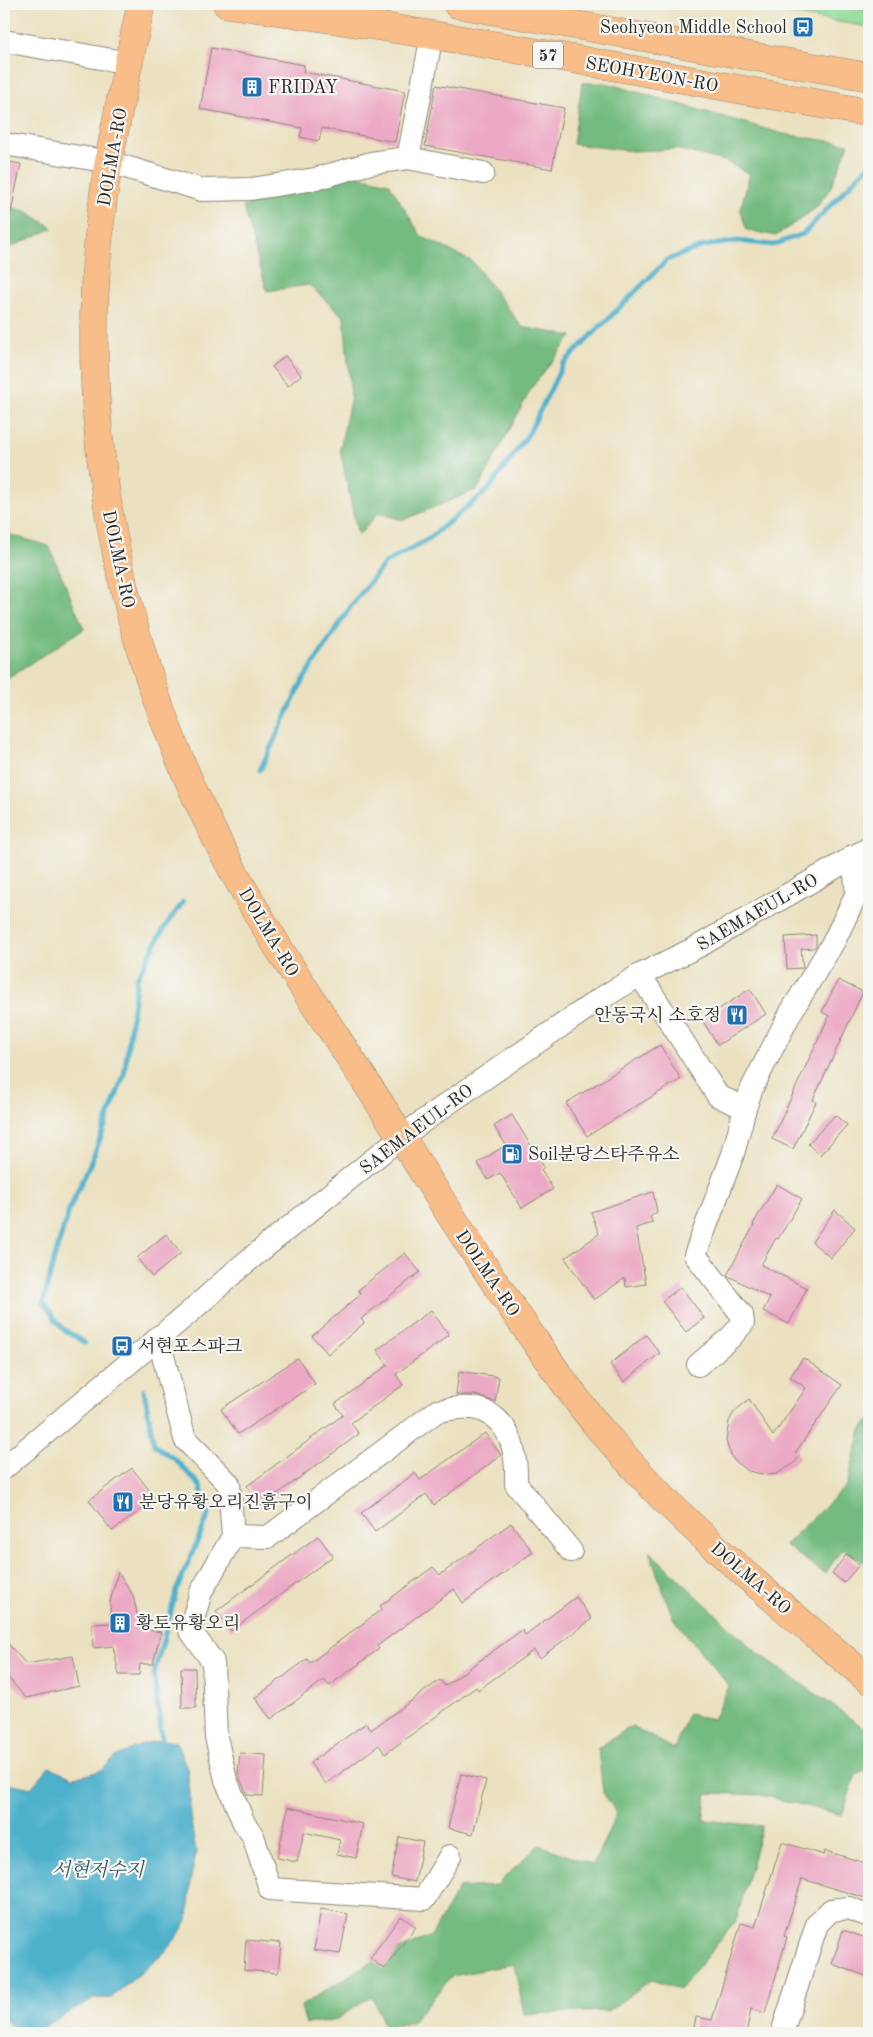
<svg xmlns="http://www.w3.org/2000/svg" width="873" height="2037" viewBox="0 0 873 2037" font-family="'Old Standard TT','Noto Serif KR',serif">
<style>
.green{fill:#8fdb98;stroke:#5d8362}
.forest{fill:#73bb80;stroke:#4f7356}
.water{fill:#4db1cc;stroke:#3c6e7c}
.lines{fill:none;stroke-linecap:round;stroke-linejoin:round}
.stream{stroke:#4db1cc;stroke-width:5}
.building{fill:#eca9c5}
.minor-casing{stroke:#8b8676;stroke-width:24}
.major-casing{stroke:#8b8676;stroke-width:29}
.minor{stroke:#fff;stroke-width:22}
.major{stroke:#f8bd89;stroke-width:28}
.labels{text-anchor:middle;stroke-width:4.5;stroke-linejoin:round;paint-order:stroke}
.shield{fill:#f6f6f2;stroke:#686867;stroke-width:1}
.shield-label{font-size:16px;font-weight:bold;fill:#2b2b2b}
.poi-label{font-size:18px;fill:#2b2b2b;stroke:#f6f6f2;text-anchor:start}
.street-label{font-size:18px;fill:#2b2b2b;stroke:#f6f6f2}
.water-label{font-size:19px;font-style:italic;fill:#375a63;stroke:#f6f6f2}
</style>
<rect width="100%" height="100%" fill="#f6f6f2"/>
<filter id="ink" filterUnits="userSpaceOnUse"><feTurbulence type="fractalNoise" baseFrequency=".02" numOctaves="2"/><feDisplacementMap in="SourceGraphic" scale="10" xChannelSelector="R" yChannelSelector="G"/><feConvolveMatrix kernelMatrix="1 2 1 2 8 2 1 2 1" color-interpolation-filters="sRGB"/></filter>
<filter id="wash" filterUnits="userSpaceOnUse"><feTurbulence type="fractalNoise" baseFrequency=".0096" numOctaves="4" result="noise"/><feDisplacementMap in="SourceGraphic" scale="20" xChannelSelector="R" yChannelSelector="G"/><feGaussianBlur stdDeviation="1.12" result="paint"/><feColorMatrix in="noise" values="0 0 0 0 0 0 0 0 0 0 0 0 0 0 0 0 0 1.4 0 .05"/><feComposite in="paint" operator="in"/></filter>
<g filter="url(#wash)">
<rect width="100%" height="100%" fill="#ebe1c0"/>
<polygon class="green" points="732,4 829,4 869,11 869,27"/>
<g class="forest">
<polygon points="582,83 606,83 783,134 849,144 831,187 816,208 776,236 747,230 740,210 750,174 725,161 676,149 633,151 573,144"/>
<polygon points="346,173 389,183 421,236 473,262 522,327 572,336 532,387 478,489 403,520 378,513 358,536 340,449 351,396 344,317 309,285 267,291 243,207"/>
<polygon points="4,206 26,211 53,228 4,250"/>
<polygon points="4,533 49,546 84,629 4,680"/>
<polygon points="869,1420 869,1565 842,1549 825,1574 785,1545 847,1485 861,1430"/>
<polygon points="649,1551 754,1650 864,1728 869,1736 869,1769 856,1775 842,1815 761,1795 707,1793 703,1820 762,1826 736,1921 680,1989 651,1980 608,2011 524,2014 514,1964 452,1976 411,2023 385,2027 372,1996 337,2019 306,2024 301,2006 366,1965 431,1936 459,1888 497,1885 539,1845 593,1865 617,1813 603,1793 598,1748 632,1726 674,1749 688,1714 713,1720 729,1686 673,1618"/>
</g>
<polygon class="water" points="162,1740 176,1742 187,1768 190,1793 190,1816 196,1852 191,1878 188,1919 177,1937 163,1954 111,1998 93,1999 38,2030 14,2027 4,2020 4,1782 31,1788 49,1767 73,1777 87,1775 102,1770 115,1757 143,1744"/>
<g class="lines">
<g class="stream">
<polyline points="260,770 302,682 351,606 385,563 427,540 489,489 529,433 563,364 667,260 704,246 738,241 773,245 803,234 869,165"/>
<polyline points="85,1343 63,1329 43,1303 55,1256 69,1210 94,1155 124,1075 137,978 163,930 183,902"/>
<polyline points="144,1390 154,1445 176,1460 200,1486 209,1514 177,1589 154,1674 162,1740"/>
</g>
</g>
<g id="blocks">
<g class="building">
<polygon points="211,48 304,65 303,72 405,91 395,142 322,128 319,141 300,137 302,128 200,109"/>
<polygon points="436,85 564,108 552,169 425,146"/>
<polygon points="4,161 21,164 10,217 4,217"/>
<polygon points="285,356 301,375 288,386 272,367"/>
<polygon points="816,935 816,945 814,948 801,949 803,968 787,969 785,937"/>
<polygon points="838,980 863,992 813,1100 816,1102 793,1149 772,1139 829,1016 822,1012"/>
<polygon points="750,989 766,1014 718,1045 702,1020"/>
<polygon points="660,1045 681,1079 587,1136 566,1103"/>
<polygon points="512,1115 544,1167 541,1170 553,1189 522,1208 500,1173 488,1180 478,1163 506,1145 494,1126"/>
<polygon points="835,1115 847,1125 820,1155 808,1144"/>
<polygon points="777,1184 802,1199 778,1239 776,1238 761,1265 807,1288 789,1324 763,1311 770,1298 727,1275 754,1225 753,1224"/>
<polygon points="653,1192 657,1212 650,1217 653,1223 636,1228 646,1284 626,1287 625,1278 594,1300 565,1258 599,1234 591,1212"/>
<polygon points="835,1210 855,1228 831,1258 812,1242"/>
<polygon points="166,1234 181,1253 152,1277 137,1258"/>
<polygon points="405,1253 420,1272 361,1319 364,1323 328,1354 312,1336 361,1294 358,1290"/>
<polygon points="681,1287 704,1318 686,1332 662,1301"/>
<polygon points="431,1310 449,1335 396,1374 403,1385 351,1423 359,1434 261,1506 247,1486 343,1415 335,1404 388,1365 377,1350"/>
<polygon points="646,1335 660,1353 624,1382 610,1364"/>
<polygon points="298,1358 315,1384 238,1434 221,1409"/>
<polygon points="803,1358 842,1385 795,1453 800,1456 793,1464 777,1474 767,1475 748,1471 733,1459 729,1450 726,1441 729,1421 734,1412 749,1399 773,1436 806,1388 790,1377"/>
<polygon points="459,1371 499,1377 495,1402 475,1395 456,1395"/>
<polygon points="485,1433 501,1455 434,1505 426,1494 375,1532 361,1513 415,1473 420,1480"/>
<polygon points="132,1468 156,1499 112,1531 89,1500"/>
<polygon points="511,1523 533,1552 463,1603 454,1589 377,1646 379,1649 329,1686 324,1680 271,1719 255,1698 307,1659 310,1663 382,1609 380,1606 433,1567 440,1575"/>
<polygon points="318,1536 333,1556 231,1631 216,1611"/>
<polygon points="847,1554 859,1565 844,1583 832,1573"/>
<polygon points="118,1572 133,1595 140,1628 161,1632 153,1664 140,1664 139,1675 119,1675 113,1646 93,1648 92,1624 111,1623 110,1602"/>
<polygon points="576,1597 592,1619 540,1658 534,1650 478,1690 476,1687 385,1754 379,1745 326,1784 310,1763 366,1723 371,1730 440,1680 445,1686 522,1630 525,1635"/>
<polygon points="4,1639 26,1664 73,1656 79,1686 26,1698 4,1673"/>
<polygon points="181,1668 195,1668 196,1708 182,1708"/>
<polygon points="240,1753 266,1755 263,1796 247,1795 238,1774"/>
<polygon points="461,1774 486,1780 473,1834 448,1828"/>
<polygon points="288,1807 363,1824 356,1858 337,1854 340,1840 304,1832 297,1862 277,1858"/>
<polygon points="399,1837 423,1842 415,1882 391,1877"/>
<polygon points="782,1842 824,1855 825,1851 869,1864 869,1899 802,1879 784,1936 787,1937 765,2013 751,2009 746,2033 693,2033 696,2017 712,2020 741,1923 755,1927"/>
<polygon points="321,1909 348,1914 340,1954 314,1950"/>
<polygon points="401,1916 416,1927 384,1969 370,1958"/>
<polygon points="843,1930 869,1939 869,1977 832,1964"/>
<polygon points="246,1940 281,1943 278,1973 244,1970"/>
</g>
</g>
</g>
<g filter="url(#ink)">
<use href="#blocks" fill-opacity="0" stroke="#8b8676" stroke-width="1"/>
<g class="lines">
<g class="minor-casing">
<g id="minor">
<polyline points="4,41 129,63"/>
<polyline points="4,144 109,162 202,190 251,189 315,179 371,163 408,158 432,35"/>
<polyline points="408,158 483,173"/>
<polyline points="640,975 718,1096 745,1108"/>
<polyline points="158,1337 185,1439 229,1484 233,1536 201,1592 190,1630 213,1662 216,1737 226,1780 244,1823 253,1836 270,1889 424,1899 450,1856"/>
<polyline points="698,1365 731,1337 743,1323 742,1315 695,1255 733,1154 745,1108 752,1088 791,1012 834,941 857,893 853,856"/>
<polyline points="4,1468 191,1311 239,1268 401,1137 450,1102 600,999 640,975 699,946 869,848"/>
<path d="M233,1536L268,1537L437,1411C452,1409 470,1405 484,1411C513,1424 517,1456 516,1484L571,1551"/>
<polyline points="782,2033 817,1924 831,1910 849,1908 869,1916"/>
</g>
</g>
<g class="major-casing">
<g id="major">
<path d="M141,4C129,64 114,124 105,185C71,413 117,648 223,852C276,953 343,1044 403,1140C448,1212 493,1282 542,1351C560,1377 579,1404 600,1429C621,1453 643,1478 665,1500C730,1564 800,1621 869,1680"/>
<path d="M227,4C442,33 655,74 869,113"/>
<polyline points="457,4 869,77"/>
</g>
</g>
<use href="#minor" class="minor"/>
<use href="#major" class="major"/>
</g>
</g>
<defs>
<g id="bus-square" transform="scale(1.125)"><rect x="-9" y="-9" width="18" height="18" rx="4" fill="#1f6fb2" stroke="#f6f6f2"/><path d="M-5-6H5V4H4V6H2V4H-2V6H-4V4H-5ZM-3.5-4V0h7V-4ZM-3.5 1.2v1.5H-2V1.2ZM2 1.2v1.5H3.5V1.2Z" fill="#fff"/></g>
<g id="building-square" transform="scale(1.125)"><rect x="-9" y="-9" width="18" height="18" rx="4" fill="#1f6fb2" stroke="#f6f6f2"/><path d="M-4-6H4V6H1V3H-1V6H-4ZM-2.5-4.3h1.7v1.8h-1.7ZM.8-4.3h1.7v1.8H.8ZM-2.5-1h1.7V.8h-1.7ZM.8-1h1.7V.8H.8Z" fill="#fff"/></g>
<g id="restaurant-square" transform="scale(1.125)"><rect x="-9" y="-9" width="18" height="18" rx="4" fill="#1f6fb2" stroke="#f6f6f2"/><path d="M-5-6h1v4h1v-4h1v4h1v-4h1v5L-1.5 .5V6h-2V.5L-5-1ZM5-6V6H3V1.5H1.5Q1.5-4 5-6Z" fill="#fff"/></g>
<g id="fuel-square" transform="scale(1.125)"><rect x="-9" y="-9" width="18" height="18" rx="4" fill="#1f6fb2" stroke="#f6f6f2"/><path d="M-5.5-6h7V0h2V4h1.3V-2.5L3-4.5l.8-.8L6-3V5H2.5V1h-1V6h-7ZM-4.2-4.7v3.2H.2V-4.7Z" fill="#fff"/></g>
</defs>
<g fill-rule="evenodd">
<use href="#bus-square" x="803" y="27"/>
<use href="#building-square" x="252" y="87"/>
<use href="#restaurant-square" x="737" y="1015"/>
<use href="#fuel-square" x="512" y="1154"/>
<use href="#bus-square" x="122" y="1346"/>
<use href="#restaurant-square" x="123" y="1502"/>
<use href="#building-square" x="120" y="1623"/>
</g>
<g class="labels">
<rect class="shield" x="533" y="41.5" width="30" height="27" rx="4"/>
<g class="shield-label">
<text x="548" y="61">57</text>
</g>
<g class="poi-label">
<text x="787" y="33" text-anchor="end">Seohyeon Middle School</text>
<text x="268" y="93">FRIDAY</text>
<text x="721" y="1021" text-anchor="end">안동국시 소호정</text>
<text x="528" y="1160">Soil분당스타주유소</text>
<text x="138" y="1352">서현포스파크</text>
<text x="139" y="1508">분당유황오리진흙구이</text>
<text x="136" y="1629">황토유황오리</text>
</g>
<g class="street-label">
<text transform="translate(652 74) rotate(10)" y="6">SEOHYEON-RO</text>
<text transform="translate(112 157) rotate(-80)" y="6">DOLMA-RO</text>
<text transform="translate(119 559) rotate(78)" y="6">DOLMA-RO</text>
<text transform="translate(757 912) rotate(-30)" y="6">SAEMAEUL-RO</text>
<text transform="translate(269 932) rotate(59)" y="6">DOLMA-RO</text>
<text transform="translate(416 1129) rotate(-37)" y="6">SAEMAEUL-RO</text>
<text transform="translate(488 1273) rotate(56)" y="6">DOLMA-RO</text>
<text transform="translate(751 1578) rotate(41)" y="6">DOLMA-RO</text>
</g>
<g class="water-label">
<text x="98" y="1876">서현저수지</text>
</g>
</g>
<rect width="873" height="2037" fill="none" stroke="#f6f6f2" stroke-width="20"/>
</svg>
